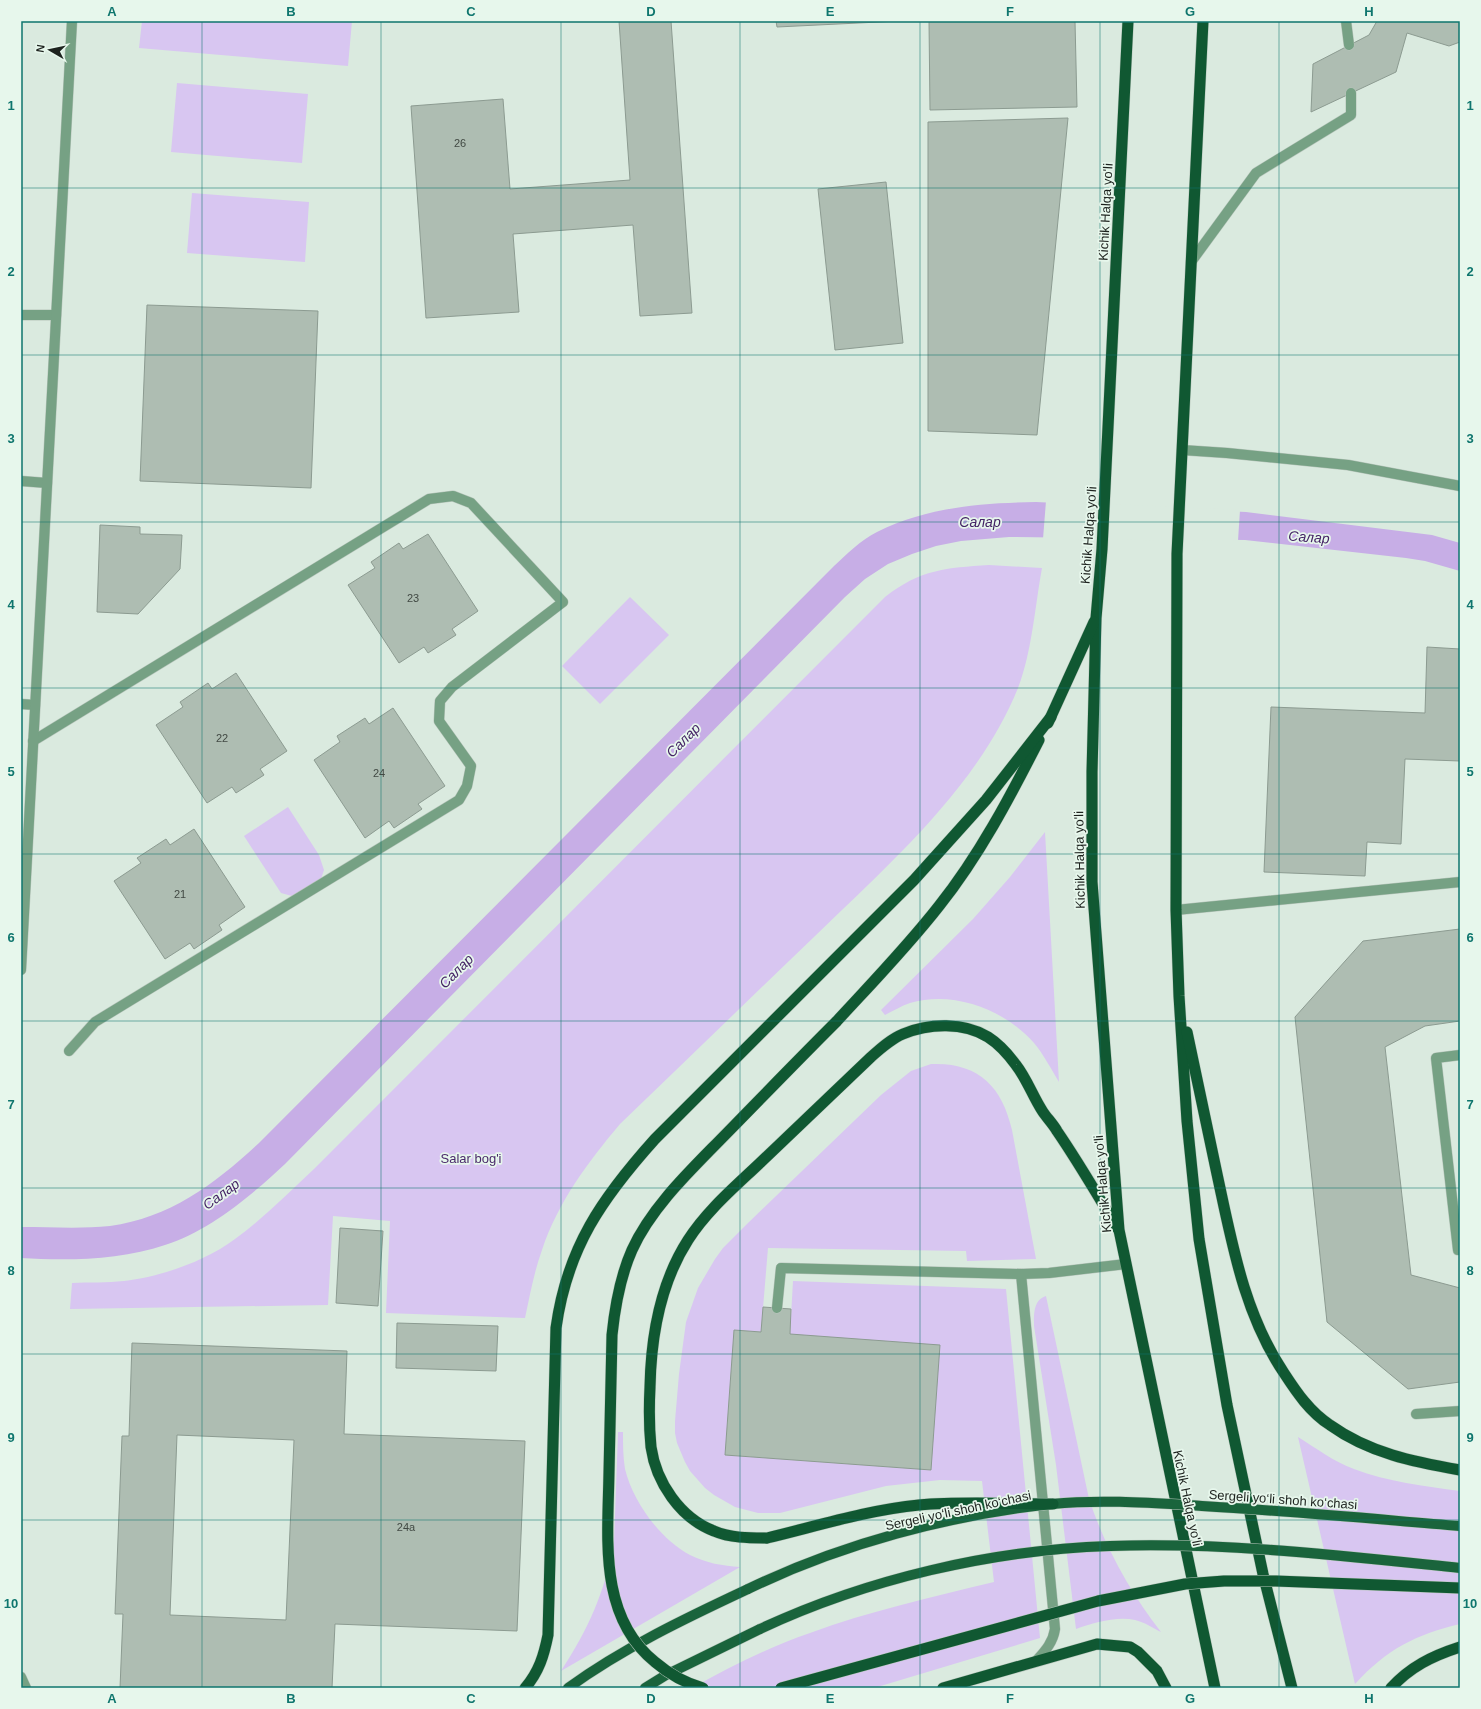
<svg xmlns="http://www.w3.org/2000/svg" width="1481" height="1709" viewBox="0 0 1481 1709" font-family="Arial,sans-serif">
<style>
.green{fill:#d8c6f1}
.water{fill:#c7aee6}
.pier{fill:#daeadf}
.building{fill:#aebdb2;stroke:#8c9b91;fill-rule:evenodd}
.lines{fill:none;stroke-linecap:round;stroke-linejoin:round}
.service-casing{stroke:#b8c6bc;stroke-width:11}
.minor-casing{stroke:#b8c6bc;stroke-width:11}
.primary-casing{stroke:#b8c6bc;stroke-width:11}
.trunk-casing{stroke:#b8c6bc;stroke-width:12}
.service{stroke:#76a184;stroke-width:10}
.minor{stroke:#76a184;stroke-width:10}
.primary{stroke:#1a643c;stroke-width:10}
.trunk{stroke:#105832;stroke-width:11}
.primary-bridge-casing{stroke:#b8c6bc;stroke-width:11;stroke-linecap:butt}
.trunk-bridge-casing{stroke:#b8c6bc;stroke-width:12;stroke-linecap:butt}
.primary-bridge{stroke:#1a643c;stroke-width:10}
.trunk-bridge{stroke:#105832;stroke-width:11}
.grid{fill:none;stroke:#0f766e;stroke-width:1;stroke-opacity:0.55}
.labels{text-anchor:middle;stroke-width:3.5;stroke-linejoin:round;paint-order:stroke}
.number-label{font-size:11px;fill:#414943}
.street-label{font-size:13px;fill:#1d221e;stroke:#e7f7ec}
.park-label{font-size:13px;fill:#4a296b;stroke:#e7f7ec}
.water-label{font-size:14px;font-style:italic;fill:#442365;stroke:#e7f7ec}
.neatline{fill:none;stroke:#0f766e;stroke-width:1.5}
.grid-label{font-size:13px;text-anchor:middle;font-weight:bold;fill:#0f766e}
</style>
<rect width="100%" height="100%" fill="#daeadf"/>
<g class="green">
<polygon points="142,21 352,21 348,66 139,48"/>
<polygon points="177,83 308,94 302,163 171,152"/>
<polygon points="192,193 309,202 305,262 187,253"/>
<path d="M989,565L1042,568C1035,606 1032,652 1018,688C978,787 889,864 814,937C749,999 685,1062 620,1124C588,1162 558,1202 542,1250C534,1272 530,1295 525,1318L386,1313L390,1221L333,1216L328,1305L70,1309L72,1283C89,1282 107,1283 124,1281C160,1277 206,1261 235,1239C264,1218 289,1192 315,1168L885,597C921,569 946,568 989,565Z"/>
<polygon points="630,597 669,635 600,704 562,666"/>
<polygon points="288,807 319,855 324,870 321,879 292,896 281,893 244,836"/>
<path d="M1045,832L1059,1082C1051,1069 1044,1055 1034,1043C1005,1010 954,990 910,1003C901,1006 893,1011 885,1015L881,1010L973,919L1010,877Z"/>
<path d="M931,1064C978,1062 1002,1086 1012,1130L1036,1259L967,1261L966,1251L768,1248L761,1332L734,1330L725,1455L931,1470L790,1334L793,1281L1006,1289L1040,1638L874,1688H692C730,1667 769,1647 810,1633C870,1611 932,1597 994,1582L982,1481L940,1480L886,1486L780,1513H758L735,1507L714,1495L705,1488L690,1471L685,1462L677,1443L675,1433V1421L679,1374L686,1322L698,1288L715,1259L723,1248L748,1223L881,1095L911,1071Z"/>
<path d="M1046,1296L1089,1499C1105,1547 1130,1592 1161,1632C1153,1628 1144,1622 1135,1620C1116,1616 1094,1623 1076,1629L1056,1465L1034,1326C1034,1315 1033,1300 1046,1296Z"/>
<path d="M618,1432H623C623,1445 623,1457 625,1469C633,1502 660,1539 690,1555C706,1563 723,1566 740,1567L561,1671C589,1628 604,1594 614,1543Z"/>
<path d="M1298,1437C1316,1448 1334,1462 1354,1469C1388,1482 1424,1486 1460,1491V1624C1415,1635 1387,1649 1355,1684Z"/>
</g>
<path class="water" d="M1036,502L1246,512L1432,535L1460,543V571L1425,561L1406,558L1245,540L1009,537L961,541L936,546L912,554L888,564L865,579L845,597L285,1164C252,1195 209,1231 165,1245C121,1260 68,1261 21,1258V1227C50,1227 81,1229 110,1226C170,1218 216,1183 259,1143L834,566C847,554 861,540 877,532C927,507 981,503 1036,502Z"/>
<polygon class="pier" points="1046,501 1240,510 1238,541 1043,539"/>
<g class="building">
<polygon points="619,21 671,21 692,313 640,316 633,225 513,234 519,312 426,318 411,106 503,99 510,189 630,180"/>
<polygon points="776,21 899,21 777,27"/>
<polygon points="929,21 1075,21 1077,107 930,110"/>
<polygon points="1377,21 1460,21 1460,42 1449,46 1407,33 1396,72 1311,112 1313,64 1369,35"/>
<polygon points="1068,118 1037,435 928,431 928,122"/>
<polygon points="886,182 903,343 835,350 818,189"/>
<polygon points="147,305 318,311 311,488 140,481"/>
<polygon points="100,525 140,527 140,534 182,535 180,569 138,614 97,612"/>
<polygon points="428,534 478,611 452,629 456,635 428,653 424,647 399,663 348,585 375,568 371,562 399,543 403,549"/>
<polygon points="1427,647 1460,649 1460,761 1405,759 1401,844 1367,842 1365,876 1264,872 1271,707 1425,713"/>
<polygon points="236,673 287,751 260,769 264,775 236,793 232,787 207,803 156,725 183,707 180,702 208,683 212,689"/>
<polygon points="393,708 445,786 418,804 422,809 394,828 389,821 365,838 314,760 340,742 337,736 365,718 369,724"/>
<polygon points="194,829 245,907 219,925 222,930 194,949 190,943 165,959 114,881 141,863 137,858 166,839 170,845"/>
<polygon points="1460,929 1460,1021 1425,1026 1385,1047 1411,1275 1460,1288 1460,1382 1408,1389 1327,1322 1295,1017 1363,941"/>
<polygon points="340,1228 383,1231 378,1306 336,1303"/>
<polygon points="763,1307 791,1309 790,1334 940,1345 931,1470 725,1455 734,1330 761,1332"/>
<polygon points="397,1323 498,1326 496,1371 396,1368"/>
<path d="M132,1343L347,1351L344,1434L525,1441L517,1631L335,1624L332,1688H120L123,1614H115L122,1436H129ZM177,1435L294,1440L286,1620L170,1615Z"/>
</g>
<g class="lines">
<g class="service-casing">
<g id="service">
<polyline points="1346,21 1349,45"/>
<polyline points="1191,262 1256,173 1351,115 1351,93"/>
<polyline points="21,315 56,315"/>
<polyline points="1182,450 1227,453 1348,465 1460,486"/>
<polyline points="21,481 47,483"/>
<polyline points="21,704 35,705"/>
<polyline points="33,741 429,499 453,496 471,503 563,602 452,687 440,701 439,721 471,766 467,786 459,800 95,1022 69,1051"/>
<polyline points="1176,910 1460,882"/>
<polyline points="1460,1055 1436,1058 1458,1250 1460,1250"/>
<path d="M1021,1274L1055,1629C1053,1642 1046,1650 1037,1660"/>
<polyline points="777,1308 781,1268 1021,1274 1049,1273 1126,1264"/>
<polyline points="1416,1414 1460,1411"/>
</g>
</g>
<g class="minor-casing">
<g id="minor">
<polyline points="21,970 72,21"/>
<polyline points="21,1677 26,1688"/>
</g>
</g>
<g class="primary-casing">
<g id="primary">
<path d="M568,1688C623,1648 686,1618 748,1589"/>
<polyline points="645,1688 666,1675 760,1629"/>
</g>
</g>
<g class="trunk-casing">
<g id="trunk">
<polyline points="1128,21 1102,549 1096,618 1092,772 1092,882 1119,1230 1215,1688"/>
<polyline points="1203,21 1177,554 1176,910 1179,996 1187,1121 1199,1239 1227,1405 1263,1574 1292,1688"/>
<polyline points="1048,723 1094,622"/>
<path d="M836,1022C871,984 907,947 939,906C979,856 1010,797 1039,740"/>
<path d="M1187,1032C1197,1080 1207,1127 1217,1174C1232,1243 1244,1314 1284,1373C1297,1393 1310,1412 1330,1425C1369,1453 1414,1462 1460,1470"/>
<path d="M767,1538C749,1538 730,1538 714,1531C680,1518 656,1482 651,1447C649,1427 649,1407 650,1387C651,1337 661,1282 688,1240C708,1209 736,1186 762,1161C799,1126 835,1091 871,1057C881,1048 891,1039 903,1034C929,1023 964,1022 988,1037C999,1044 1008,1054 1016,1065C1027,1079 1033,1097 1043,1112C1047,1118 1053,1124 1057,1131C1079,1163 1098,1196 1118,1229"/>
<path d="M525,1688C539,1672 544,1655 548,1635L556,1328C567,1248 602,1198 655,1139L914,880L986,800L1051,717"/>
<polyline points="943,1688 1097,1644 1130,1647 1138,1652 1157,1671 1166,1688"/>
<path d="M1391,1688C1410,1667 1432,1656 1460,1647"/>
</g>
</g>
<use href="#service" class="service"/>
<use href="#minor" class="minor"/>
<use href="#primary" class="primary"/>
<use href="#trunk" class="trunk"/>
<g class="primary-bridge-casing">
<g id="primary-bridge">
<path d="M748,1589C841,1544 949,1515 1052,1504C1102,1499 1152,1503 1202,1506C1288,1511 1374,1519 1460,1526"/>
<path d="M760,1629C867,1579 991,1550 1110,1546C1227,1542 1344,1556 1460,1568"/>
</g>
</g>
<g class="trunk-bridge-casing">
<g id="trunk-bridge">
<path d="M767,1538C817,1526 868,1510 919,1505C963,1501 1009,1504 1053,1504"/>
<path d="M703,1688C685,1683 669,1674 655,1662C598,1616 608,1538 609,1472C610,1427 611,1381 612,1335C615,1306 620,1277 632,1250C652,1206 692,1169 725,1135C762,1097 799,1059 836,1022"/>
<polyline points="781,1688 1098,1601 1185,1584 1224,1581 1276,1581 1460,1588"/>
</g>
</g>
<use href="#primary-bridge" class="primary-bridge"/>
<use href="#trunk-bridge" class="trunk-bridge"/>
</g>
<path class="grid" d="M202,21V1688M381,21V1688M561,21V1688M740,21V1688M920,21V1688M1100,21V1688M1279,21V1688M21,188H1460M21,355H1460M21,522H1460M21,688H1460M21,854H1460M21,1021H1460M21,1188H1460M21,1354H1460M21,1520H1460"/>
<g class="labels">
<g class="number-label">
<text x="460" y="147">26</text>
<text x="413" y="602">23</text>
<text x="222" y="742">22</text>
<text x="379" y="777">24</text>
<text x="180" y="898">21</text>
<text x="406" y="1531">24а</text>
</g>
<g class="street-label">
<text transform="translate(1105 212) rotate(-87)" y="5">Kichik Halqa yo'li</text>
<text transform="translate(1088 535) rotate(-86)" y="5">Kichik Halqa yo'li</text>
<text transform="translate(1079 860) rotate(-91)" y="5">Kichik Halqa yo'li</text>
<text transform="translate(1102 1184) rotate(-95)" y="5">Kichik Halqa yo'li</text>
<text transform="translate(1188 1498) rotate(78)" y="5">Kichik Halqa yo'li</text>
<text transform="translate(1283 1499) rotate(4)" y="5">Sergeli yo‘li shoh ko‘chasi</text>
<text transform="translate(958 1510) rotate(-12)" y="5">Sergeli yo‘li shoh ko‘chasi</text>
</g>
<g class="park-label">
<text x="471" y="1163">Salar bog'i</text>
</g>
<g class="water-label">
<text x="980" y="527">Салар</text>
<text transform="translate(1309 537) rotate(4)" y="5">Салар</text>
<text transform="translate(683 740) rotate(-45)" y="5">Салар</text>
<text transform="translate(456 971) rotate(-45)" y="5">Салар</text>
<text transform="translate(221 1194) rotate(-36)" y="5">Салар</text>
</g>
</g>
<rect width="1481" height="1709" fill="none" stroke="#e7f7ec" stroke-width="44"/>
<g transform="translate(50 50) rotate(279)" stroke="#e7f7ec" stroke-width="3" paint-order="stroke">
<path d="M0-3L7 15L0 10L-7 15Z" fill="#1d221e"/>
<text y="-6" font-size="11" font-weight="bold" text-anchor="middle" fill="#1d221e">N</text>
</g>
<rect x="22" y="22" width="1437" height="1665" class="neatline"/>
<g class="grid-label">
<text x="112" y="16">A</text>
<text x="291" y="16">B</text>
<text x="471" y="16">C</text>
<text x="651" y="16">D</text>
<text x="830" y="16">E</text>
<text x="1010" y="16">F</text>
<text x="1190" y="16">G</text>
<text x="1369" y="16">H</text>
<text x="11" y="110">1</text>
<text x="1470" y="110">1</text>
<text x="11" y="276">2</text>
<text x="1470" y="276">2</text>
<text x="11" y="443">3</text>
<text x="1470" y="443">3</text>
<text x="11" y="609">4</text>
<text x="1470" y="609">4</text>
<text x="11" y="776">5</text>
<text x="1470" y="776">5</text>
<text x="11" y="942">6</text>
<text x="1470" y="942">6</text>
<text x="11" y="1109">7</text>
<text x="1470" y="1109">7</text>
<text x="11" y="1275">8</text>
<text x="1470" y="1275">8</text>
<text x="11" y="1442">9</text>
<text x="1470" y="1442">9</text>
<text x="11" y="1608">10</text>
<text x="1470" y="1608">10</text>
<text x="112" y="1703">A</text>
<text x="291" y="1703">B</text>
<text x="471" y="1703">C</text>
<text x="651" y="1703">D</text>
<text x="830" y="1703">E</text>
<text x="1010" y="1703">F</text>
<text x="1190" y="1703">G</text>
<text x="1369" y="1703">H</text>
</g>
</svg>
